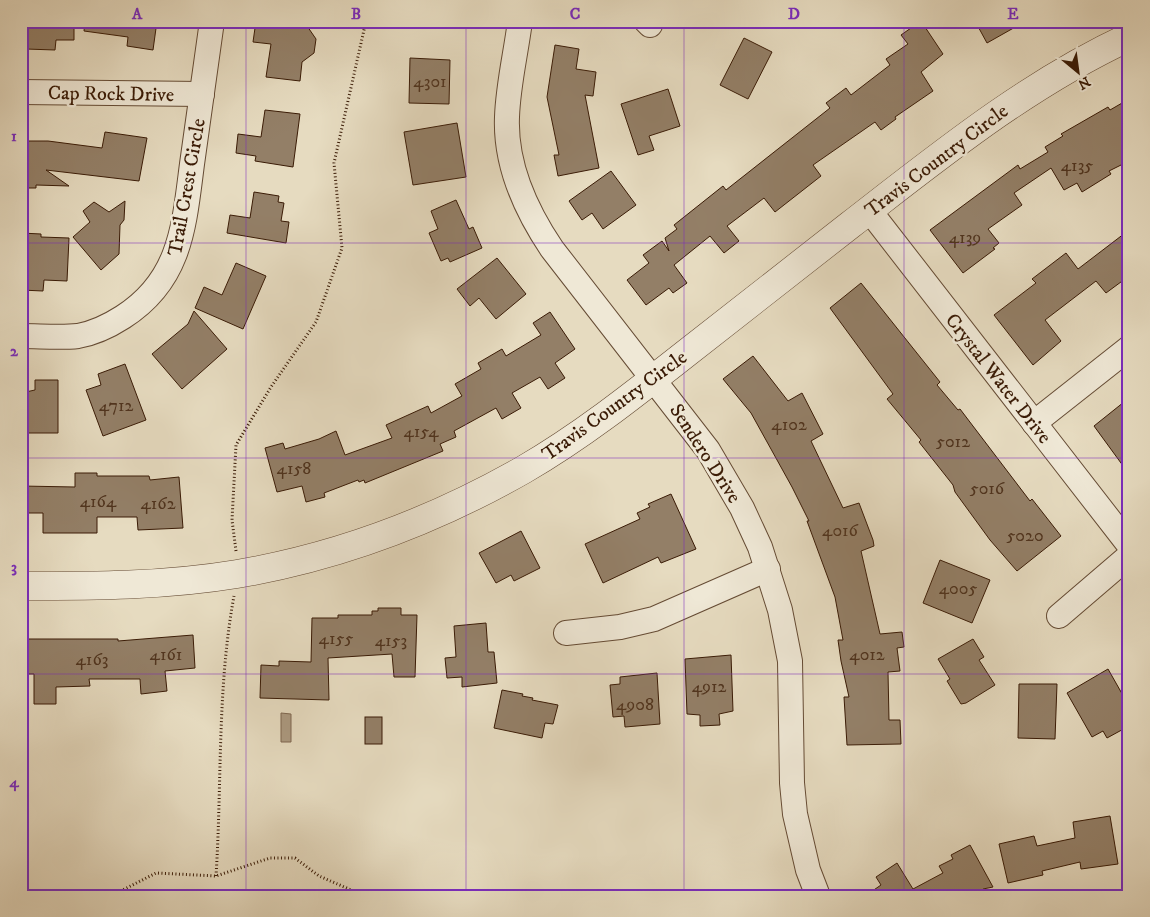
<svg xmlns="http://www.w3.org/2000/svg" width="1150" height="917" viewBox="0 0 1150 917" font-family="'IM FELL DW Pica',serif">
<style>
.water{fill:#ac9a81;stroke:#7e6750}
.building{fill:#937f67;stroke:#3a1b06}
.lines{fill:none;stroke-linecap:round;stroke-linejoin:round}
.minor-casing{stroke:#654b34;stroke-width:26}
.tertiary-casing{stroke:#654b34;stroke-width:29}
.path{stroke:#3a1b06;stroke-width:3;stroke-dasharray:1 2.5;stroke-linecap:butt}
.minor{stroke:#efe8d6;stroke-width:24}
.tertiary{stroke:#efe8d6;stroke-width:28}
.grid{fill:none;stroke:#7b2cbf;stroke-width:1;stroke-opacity:0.55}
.labels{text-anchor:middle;stroke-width:5;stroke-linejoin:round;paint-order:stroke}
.number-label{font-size:18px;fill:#50341e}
.street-label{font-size:20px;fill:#3a1b06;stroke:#efe8d6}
.neatline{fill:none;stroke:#7b2cbf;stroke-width:2}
.grid-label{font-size:16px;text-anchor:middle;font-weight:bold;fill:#7b2cbf}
</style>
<rect width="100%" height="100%" fill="#e6dbc0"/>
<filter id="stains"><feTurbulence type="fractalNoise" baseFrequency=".004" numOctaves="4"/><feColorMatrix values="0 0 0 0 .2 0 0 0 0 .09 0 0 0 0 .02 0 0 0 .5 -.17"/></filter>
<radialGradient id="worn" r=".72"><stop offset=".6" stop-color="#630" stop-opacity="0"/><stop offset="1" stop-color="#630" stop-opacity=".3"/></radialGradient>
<polygon class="water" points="281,713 291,714 291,742 281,742"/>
<g class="building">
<polygon points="27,21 74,21 74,40 56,40 55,50 26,49"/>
<polygon points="85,21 157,21 153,50 127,46 128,37 84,31"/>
<polygon points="256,21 305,23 316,39 314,53 302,62 300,81 266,77 271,44 253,42"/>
<polygon points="921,21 943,54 921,72 933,91 895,117 896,119 881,130 875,122 813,165 821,176 775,212 764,198 727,226 739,241 724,253 710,236 674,265 687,283 673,293 669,288 646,305 627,280 649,263 643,255 662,241 669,251 665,238 677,229 674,225 723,186 726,190 830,108 826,103 846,88 851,95 890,65 886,59 908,44 901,35"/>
<polygon points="975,21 1026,21 987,43"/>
<polygon points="744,38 772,52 748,99 720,85"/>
<polygon points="555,45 579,49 576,69 596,72 593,96 585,95 599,168 558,176 554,155 559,155 547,97"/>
<polygon points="410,58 450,60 449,104 409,103"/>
<polygon points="668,89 680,126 649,136 654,150 638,155 621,104"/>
<polygon points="1129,99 1129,161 1109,171 1111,174 1082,192 1077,183 1064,190 1051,168 1014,193 1022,205 988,229 999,243 993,248 995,249 963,273 930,230 1018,165 1020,169 1048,152 1045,147 1063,136 1061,134 1108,107 1110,110"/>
<polygon points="265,110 300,114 293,167 255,161 256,156 236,153 238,134 261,137"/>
<polygon points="457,123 466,177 413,185 404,132"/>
<polygon points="105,132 147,138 139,181 46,170 69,186 36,185 36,188 21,188 21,141 48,141 102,148"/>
<polygon points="611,171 636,205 603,229 592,213 582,220 569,201"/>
<polygon points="254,192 279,196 278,202 284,203 281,221 289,222 286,243 227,233 230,215 250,218"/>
<polygon points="456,200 469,229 473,227 482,248 450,262 448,258 441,261 429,233 438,229 431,211"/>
<polygon points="125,201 124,220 120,225 119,254 101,270 73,237 90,222 83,211 94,202 109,212"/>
<polygon points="1129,230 1129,276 1106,293 1096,281 1045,320 1061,341 1033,365 994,315 1036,283 1032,279 1066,253 1078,269"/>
<polygon points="21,233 41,234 41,237 69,238 67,281 44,280 43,291 21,290"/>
<polygon points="497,258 526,294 496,319 479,298 470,306 457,289"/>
<polygon points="236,263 266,276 243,329 195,308 204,287 222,295"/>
<polygon points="861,283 940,382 937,385 958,410 960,409 1030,501 1032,499 1061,536 1017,571 990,540 955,492 953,485 919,442 921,440 887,399 893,394 830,308"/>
<polygon points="194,311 227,349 182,389 152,354 188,324"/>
<polygon points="550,312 575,349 555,363 565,378 548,389 540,377 512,393 521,408 502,419 496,408 454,431 456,437 440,444 443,451 365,483 364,480 359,482 358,480 324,493 325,497 306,502 302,486 277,492 265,448 283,443 285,449 319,439 336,431 345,455 392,438 386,425 428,406 431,413 462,396 455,384 481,369 478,363 502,349 506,356 541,335 533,323"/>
<polygon points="753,356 788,401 802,393 823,434 811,441 843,508 859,503 873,540 874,546 861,551 880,634 902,632 904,647 897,648 900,671 888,672 889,720 900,720 901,744 847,745 844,697 849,697 841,661 838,640 843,640 835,597 807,521 809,521 792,487 751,413 723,379"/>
<polygon points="125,364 146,420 103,436 86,390 101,385 98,374"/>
<polygon points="35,380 58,380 58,433 21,433 21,393 35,390"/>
<polygon points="1129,398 1129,474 1094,426"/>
<polygon points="75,473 97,473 97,476 149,476 150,480 179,477 183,528 138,530 137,517 97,517 97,533 43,533 43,513 21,513 21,486 75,487"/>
<polygon points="671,494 696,549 661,563 658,557 603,583 585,544 640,519 637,513 650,507 648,504"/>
<polygon points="521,531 540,568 514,581 511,575 496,583 479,553"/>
<polygon points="940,560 990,580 972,623 923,603"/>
<polygon points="378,608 401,608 401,615 417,615 415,677 394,677 392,654 328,658 329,700 260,698 261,665 279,666 279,661 311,662 312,618 338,618 338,615 372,615 372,611 378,611"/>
<polygon points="486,623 488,652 494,652 497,683 462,687 462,677 447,678 445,658 456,657 454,626"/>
<polygon points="193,635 195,668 165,671 167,691 141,694 140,679 89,679 90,686 56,687 56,704 34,704 34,674 21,674 21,639 118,639 118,641"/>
<polygon points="973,639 984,657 979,660 995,685 966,703 961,704 947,681 950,679 938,659"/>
<polygon points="731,655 733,711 719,714 720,725 700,726 700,715 687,714 685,659"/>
<polygon points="1108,669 1129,706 1129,726 1107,738 1103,731 1092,737 1067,693"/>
<polygon points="657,673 660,724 625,727 624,716 613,717 610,685 620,684 620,677"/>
<polygon points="1019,684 1057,684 1055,739 1018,738"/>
<polygon points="502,690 523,694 522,696 533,698 532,700 558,705 553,724 545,723 542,738 494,728"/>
<rect x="365" y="717" width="17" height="27"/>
<polygon points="1110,816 1118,864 1081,869 1080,862 1042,871 1043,875 1008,883 999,844 1034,836 1037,846 1075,838 1073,822"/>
<polygon points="970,845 993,887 983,889 986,896 865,896 881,885 876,877 897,863 913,889 943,873 939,866 953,859 951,855"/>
</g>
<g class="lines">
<g class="minor-casing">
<g id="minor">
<path d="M520,21C516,53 508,85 507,117C505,165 525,209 552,249L708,450L742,508L760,547L780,610L790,661L792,783L795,814L808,870L818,896"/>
<polyline points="646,21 650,25"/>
<polyline points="21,92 202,94"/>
<polyline points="869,210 1129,545"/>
<path d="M21,336C40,336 60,338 78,336C95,333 109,326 123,317C181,280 184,226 192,164C199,117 205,69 212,21"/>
<polyline points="1034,423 1129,348"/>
<polyline points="1059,616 1129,556"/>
<polyline points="566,633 620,627 654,619 768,569"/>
</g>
</g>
<g class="tertiary-casing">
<path id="tertiary" d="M21,586C94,586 165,586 237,574C337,557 435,520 523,470C580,437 632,396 684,355C739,312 794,269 850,225C939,156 1026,85 1129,37"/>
</g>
<g class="path">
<polyline points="236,551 232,520 236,445 271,387 316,322 342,248 334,163 366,21"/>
<path d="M216,876C222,783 217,688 234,596"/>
<polyline points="111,896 156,873 216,876 270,858 295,858 319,876 365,896"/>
</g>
<use href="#minor" class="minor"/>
<use href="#tertiary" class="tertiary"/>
</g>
<path class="grid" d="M246,21V896M466,21V896M684,21V896M904,21V896M21,243H1129M21,458H1129M21,674H1129"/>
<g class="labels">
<g class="number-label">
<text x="430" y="87">4301</text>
<text x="1077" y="171">4135</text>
<text x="965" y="243">4139</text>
<text x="116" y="411">4712</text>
<text x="789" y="430">4102</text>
<text x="421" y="437">4154</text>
<text x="953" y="447">5012</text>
<text x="294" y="474">4158</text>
<text x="987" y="494">5016</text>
<text x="98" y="507">4164</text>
<text x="158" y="509">4162</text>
<text x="840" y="536">4016</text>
<text x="1025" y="541">5020</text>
<text x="958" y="594">4005</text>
<text x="336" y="644">4155</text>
<text x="391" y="646">4153</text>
<text x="166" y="660">4161</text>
<text x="867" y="660">4012</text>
<text x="92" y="665">4163</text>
<text x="709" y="692">4912</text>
<text x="635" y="710">4908</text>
</g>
<g class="street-label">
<text transform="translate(111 93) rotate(1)" y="7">Cap Rock Drive</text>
<text transform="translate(936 160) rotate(-37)" y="7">Travis Country Circle</text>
<text transform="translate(186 187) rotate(-80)" y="7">Trail Crest Circle</text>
<text transform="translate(999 378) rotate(52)" y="7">Crystal Water Drive</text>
<text transform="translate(614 405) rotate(-36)" y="7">Travis Country Circle</text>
<text transform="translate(706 453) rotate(57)" y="7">Sendero Drive</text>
</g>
</g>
<rect width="1150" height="917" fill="none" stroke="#e6dbc0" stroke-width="55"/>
<g transform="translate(1078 72) rotate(151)" stroke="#efe8d6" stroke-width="4" paint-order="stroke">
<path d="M0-4L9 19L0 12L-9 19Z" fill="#3a1b06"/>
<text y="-8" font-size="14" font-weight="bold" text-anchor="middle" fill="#3a1b06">N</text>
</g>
<rect x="28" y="28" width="1094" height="862" class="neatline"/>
<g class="grid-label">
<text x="137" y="19">A</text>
<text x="356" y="19">B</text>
<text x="575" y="19">C</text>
<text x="794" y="19">D</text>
<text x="1013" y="19">E</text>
<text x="14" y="141">1</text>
<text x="14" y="356">2</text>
<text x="14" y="572">3</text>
<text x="14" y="787">4</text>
</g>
<rect width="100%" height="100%" filter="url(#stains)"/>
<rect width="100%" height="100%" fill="url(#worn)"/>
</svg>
